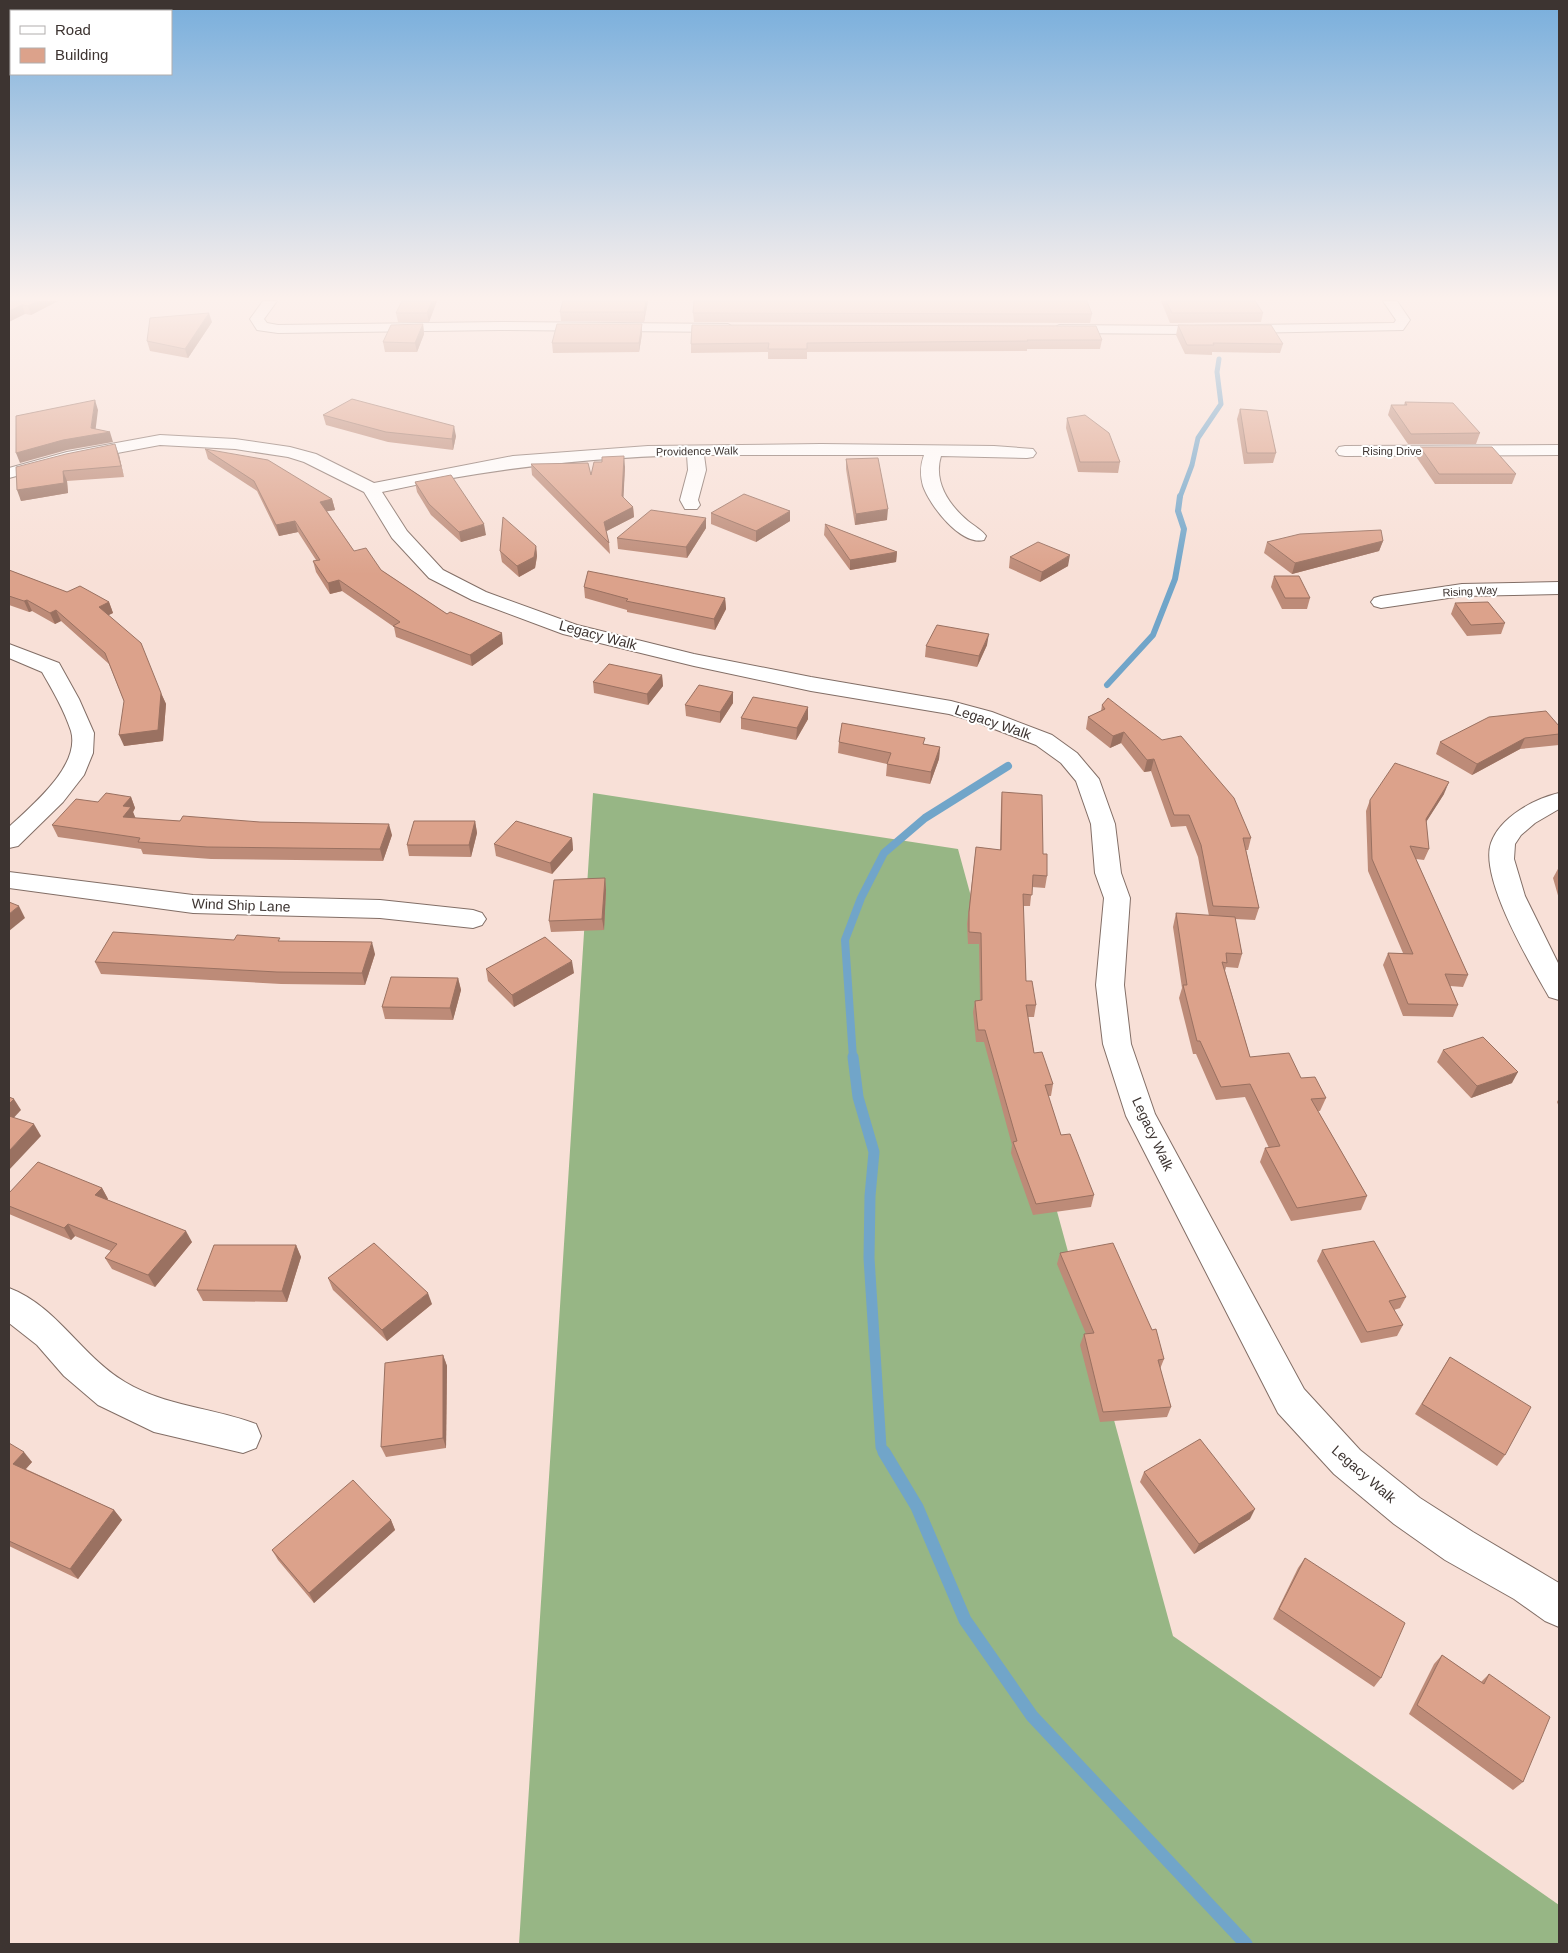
<svg xmlns="http://www.w3.org/2000/svg" width="1568" height="1953" viewBox="0 0 1568 1953" font-family="Helvetica,sans-serif">
<style>
.forest{fill:#97b685}
.lines{fill:none;stroke-linecap:round;stroke-linejoin:round}
.stream-far4{stroke:#71a5c9;stroke-width:5}
.stream-far3{stroke:#71a5c9;stroke-width:6}
.stream-far2{stroke:#71a5c9;stroke-width:8}
.stream-far1{stroke:#71a5c9;stroke-width:11}
.stream{stroke:#71a5c9;stroke-width:13}
.minor-casing{stroke:#826e66;stroke-width:2}
.minor{fill:#fff;fill-rule:evenodd}
.wall{fill:#bd8b78}
.shaded-wall{fill:#9a7161}
.building{fill:#dca28b;stroke:#9a7161}
.labels{text-anchor:middle;stroke-width:4;stroke-linejoin:round;paint-order:stroke}
.far-street-label{font-size:11px;fill:#3d3431;stroke:#fff}
.street-label{font-size:14px;fill:#3d3431;stroke:#fff}
</style>
<rect width="100%" height="100%" fill="#f8e0d7"/>
<polygon class="forest" points="593,793 958,849 1173,1636 1559,1905 1559,1944 519,1944"/>
<g class="lines">
<polyline class="stream-far4" points="1180,497 1192,465 1198,438 1221,404 1217,372 1219,359"/>
<polyline class="stream-far3" points="1107,685 1153,635 1175,579 1184,529 1178,511 1180,496"/>
<polyline class="stream-far2" points="853,1058 845,940 861,898 884,853 925,818 1008,766"/>
<polyline class="stream-far1" points="853,1057 858,1097 874,1152 870,1196 869,1258 881,1447 885,1454"/>
<polyline class="stream" points="884,1452 917,1507 965,1620 1032,1716 1246,1944"/>
<g class="minor-casing">
<g id="minor">
<polygon points="263,301 277,301 264,319 267,323 278,325 500,322 728,324 735,328 728,332 500,330 278,333 257,330 250,319"/>
<polygon points="1383,301 1397,301 1410,320 1403,330 1192,334 1059,333 1052,329 1059,325 1192,326 1394,323 1396,320"/>
<path d="M160,435L235,439L290,447L316,454L374,483L513,456L648,446L821,444L994,446L1033,449L1036,453L1033,457L1027,458L941,456C933,482 949,505 968,521C974,526 982,530 986,536L984,540C961,546 930,506 923,486C920,475 920,466 924,455H704L706,470L698,500L700,505L697,509H685L680,500L688,470L687,455C581,458 485,469 382,492L407,531L443,570L486,592L577,625L694,654L811,677L951,701L992,712L1052,735L1077,753L1099,779L1115,824L1121,873L1130,898L1124,985L1131,1044L1155,1114L1304,1389L1360,1450L1420,1498L1473,1532L1559,1583V1627L1545,1621L1514,1599L1445,1560L1394,1524L1334,1474L1278,1413L1126,1116L1103,1044L1096,985L1104,898L1095,873L1091,824L1076,781L1061,763L1036,745L976,722L949,714L811,691L694,666L563,634L472,600L429,578L392,538L364,492L304,462L288,457L235,449L160,445L69,462L9,478V468L67,452Z"/>
<polygon points="1559,445 1559,455 1345,456 1339,455 1336,451 1339,447 1345,446"/>
<polygon points="1559,582 1559,594 1462,596 1381,608 1374,606 1371,602 1374,598 1381,596 1462,584"/>
<path d="M9,644L59,663L79,699L94,733L93,753L84,775L63,802L18,846L9,848V827C31,806 81,766 71,731C64,710 53,691 42,672L9,658Z"/>
<path d="M1559,793V809L1535,823L1521,835L1515,844L1514,859L1525,896L1559,965V1000L1549,997C1531,965 1479,878 1491,843C1500,817 1534,799 1559,793Z"/>
<polygon points="9,872 193,895 380,900 473,910 482,913 486,919 482,925 473,928 380,918 193,913 9,888"/>
<path d="M9,1288C57,1306 82,1357 125,1382C167,1407 211,1407 256,1424L261,1436L256,1448L243,1453L154,1432L98,1405L64,1376L37,1345L9,1323Z"/>
</g>
</g>
<use href="#minor" class="minor"/>
</g>
<g class="wall">
<polygon points="9,301 58,301 31,315 25,314"/>
<polygon points="437,301 429,322 398,322 396,313"/>
<polygon points="648,301 644,322 561,321 560,312"/>
<polygon points="1161,301 1255,301 1263,313 1261,322 1170,323"/>
<polygon points="693,313 1092,314 1090,323 694,322"/>
<polygon points="212,322 188,358 150,351 147,341"/>
<polygon points="423,324 424,334 417,352 385,352 383,342"/>
<polygon points="642,324 642,334 639,352 553,353 552,343"/>
<polygon points="692,325 1102,340 1100,349 1027,349 1027,351 807,352 807,359 768,359 768,352 691,353 691,344"/>
<polygon points="1178,325 1283,344 1280,353 1212,352 1212,355 1185,354 1176,335"/>
<polygon points="1405,402 1480,433 1476,444 1408,444 1388,415 1391,405 1404,405"/>
<polygon points="1240,409 1276,453 1273,463 1244,464 1237,419"/>
<polygon points="323,415 456,436 453,450 388,442 326,425"/>
<polygon points="1067,418 1120,462 1118,473 1078,472 1066,428"/>
<polygon points="1420,447 1516,474 1512,484 1435,484 1417,458"/>
<polygon points="205,449 332,499 335,510 327,511 354,551 381,570 447,614 503,644 472,666 396,637 394,627 342,591 330,594 316,572 313,561 316,560 298,532 279,536 257,491 208,459"/>
<polygon points="119,455 124,477 67,481 68,493 21,501 16,467"/>
<polygon points="846,459 887,520 855,525 846,469"/>
<polygon points="531,464 591,475 625,467 623,497 633,507 634,517 606,531 609,543 610,554 532,475"/>
<polygon points="415,482 486,535 461,542 431,515 417,492"/>
<polygon points="711,513 790,521 756,542 711,524"/>
<polygon points="706,518 706,528 687,558 618,549 617,538"/>
<polygon points="825,524 897,552 896,562 850,570 824,535"/>
<polygon points="1383,541 1379,551 1292,574 1264,553 1267,542"/>
<polygon points="536,546 537,556 535,568 519,577 502,562 500,551"/>
<polygon points="1010,557 1068,566 1040,582 1009,568"/>
<polygon points="9,570 67,592 109,602 113,613 108,615 161,693 166,704 163,741 124,746 124,701 109,664 61,621 55,624 32,611 29,612 9,605"/>
<polygon points="1274,576 1310,598 1307,609 1282,609 1271,587"/>
<polygon points="584,587 725,598 726,609 715,630 627,612 627,610 585,598"/>
<polygon points="1455,603 1505,623 1501,634 1467,636 1451,614"/>
<polygon points="987,645 977,667 925,657 926,646"/>
<polygon points="662,675 663,686 648,705 594,693 593,682"/>
<polygon points="733,692 733,703 720,723 686,716 685,705"/>
<polygon points="1102,705 1251,838 1248,850 1246,850 1259,908 1255,920 1235,919 1242,954 1238,968 1226,967 1225,971 1250,1057 1301,1078 1326,1098 1320,1111 1318,1111 1367,1196 1361,1210 1291,1221 1260,1162 1265,1148 1269,1148 1245,1097 1216,1100 1196,1054 1193,1054 1179,998 1182,988 1173,927 1176,913 1209,916 1198,857 1186,826 1171,827 1151,771 1144,772 1121,743 1110,748 1086,729 1088,717 1101,711"/>
<polygon points="808,707 808,719 796,740 741,729 741,718"/>
<polygon points="1559,726 1559,745 1520,749 1472,775 1436,754 1440,742"/>
<polygon points="839,742 924,744 940,747 939,759 930,784 886,776 887,764 838,753"/>
<polygon points="1002,792 1043,854 1047,876 1045,888 1032,887 1030,906 1023,906 1026,981 1036,1005 1034,1017 1028,1017 1034,1053 1053,1084 1051,1096 1048,1096 1061,1135 1094,1195 1091,1207 1033,1215 1011,1153 1012,1145 984,1042 976,1042 973,1012 975,1001 980,1000 979,944 968,944 967,924 976,847 1000,850 1001,804"/>
<polygon points="1444,794 1426,822 1429,849 1424,860 1416,859 1468,975 1463,987 1450,986 1458,1005 1453,1017 1403,1016 1383,965 1388,953 1403,953 1368,871 1366,811 1370,800"/>
<polygon points="131,797 135,808 133,812 135,818 392,835 383,861 211,859 143,854 141,849 58,837 52,825 98,802"/>
<polygon points="475,821 477,833 471,857 409,856 407,845"/>
<polygon points="572,838 573,850 552,874 496,856 494,844"/>
<polygon points="1559,867 1559,899 1553,878"/>
<polygon points="605,878 606,890 604,930 551,932 549,921"/>
<polygon points="234,940 281,941 375,954 365,985 281,984 101,974 95,962"/>
<polygon points="486,969 574,973 514,1007 488,981"/>
<polygon points="458,978 461,990 453,1020 385,1019 382,1007"/>
<polygon points="1443,1050 1512,1083 1471,1098 1437,1062"/>
<polygon points="1559,1098 1559,1107 1557,1102"/>
<polygon points="102,1188 108,1199 107,1200 192,1242 155,1287 112,1269 105,1258 111,1251 75,1236 71,1240 9,1214 9,1193"/>
<polygon points="296,1245 301,1257 287,1302 203,1301 197,1290"/>
<polygon points="1322,1250 1406,1297 1400,1308 1394,1310 1403,1325 1397,1336 1361,1343 1317,1261"/>
<polygon points="1060,1253 1164,1359 1160,1369 1171,1407 1167,1417 1100,1422 1080,1345 1084,1334 1086,1334 1057,1264"/>
<polygon points="328,1278 432,1304 387,1341 333,1290"/>
<polygon points="443,1355 447,1366 446,1448 386,1457 381,1447"/>
<polygon points="1450,1357 1505,1455 1497,1466 1415,1414"/>
<polygon points="9,1443 32,1462 26,1469 114,1510 122,1520 78,1579 9,1546"/>
<polygon points="1144,1472 1250,1519 1194,1554 1140,1482"/>
<polygon points="391,1520 395,1530 314,1603 278,1560 272,1550"/>
<polygon points="1305,1558 1381,1678 1374,1687 1273,1619 1298,1568"/>
<polygon points="1442,1655 1481,1682 1489,1674 1523,1782 1513,1790 1409,1714 1434,1664"/>
</g>
<g class="shaded-wall">
<polygon points="38,301 58,301 31,315 28,306"/>
<polygon points="432,301 437,301 429,322 427,313"/>
<polygon points="646,301 648,301 644,322 644,312"/>
<polygon points="22,305 25,314 9,322 9,311"/>
<polygon points="209,313 212,322 188,358 185,349"/>
<polygon points="423,324 424,334 417,352 415,343"/>
<polygon points="642,324 642,334 639,352 639,343"/>
<polygon points="95,400 98,410 95,434 110,432 113,442 67,450 20,463 16,453 91,428"/>
<polygon points="454,426 456,436 453,450 452,439"/>
<polygon points="115,444 119,455 124,477"/>
<polygon points="624,456 625,467 623,507 622,496"/>
<polygon points="63,471 67,481 68,493 21,501 17,490"/>
<polygon points="332,499 335,510 323,512 320,502"/>
<polygon points="633,507 634,517 605,532 604,522"/>
<polygon points="888,509 887,520 855,525 856,514"/>
<polygon points="790,511 790,521 756,542 756,531"/>
<polygon points="706,518 706,528 687,558 686,547"/>
<polygon points="295,521 298,532 279,536 276,525"/>
<polygon points="484,524 486,535 461,542 459,532"/>
<polygon points="1383,541 1379,551 1292,574 1295,563"/>
<polygon points="536,546 537,556 535,568 519,577 517,566"/>
<polygon points="897,552 896,562 850,570 850,560"/>
<polygon points="1070,555 1068,566 1040,582 1042,572"/>
<polygon points="339,580 342,591 330,594 328,583"/>
<polygon points="725,598 726,609 715,630 714,619"/>
<polygon points="27,600 32,611 29,612 24,601"/>
<polygon points="109,602 113,613 103,618 99,607"/>
<polygon points="56,610 61,621 55,624 50,613"/>
<polygon points="502,633 503,644 472,666 470,655"/>
<polygon points="989,634 987,645 977,667 979,656"/>
<polygon points="662,675 663,686 648,705 647,694"/>
<polygon points="733,692 733,703 720,723 720,712"/>
<polygon points="161,693 166,704 163,741 124,746 119,735"/>
<polygon points="808,707 808,719 796,740 797,728"/>
<polygon points="1124,732 1121,743 1110,748 1113,736"/>
<polygon points="1525,738 1520,749 1472,775 1477,764"/>
<polygon points="940,747 939,759 930,784 931,772"/>
<polygon points="1154,759 1151,771 1144,772 1147,760"/>
<polygon points="1449,782 1444,794 1421,830 1426,819"/>
<polygon points="131,797 135,808 133,812 136,819 123,817 123,806"/>
<polygon points="475,821 477,833 471,857 469,845"/>
<polygon points="389,824 392,835 383,861 380,849"/>
<polygon points="572,838 573,850 552,874 550,863"/>
<polygon points="605,878 606,890 604,930 602,919"/>
<polygon points="19,906 25,918 9,931 9,914"/>
<polygon points="372,942 375,954 365,985 362,973"/>
<polygon points="572,961 574,973 514,1007 512,995"/>
<polygon points="458,978 461,990 453,1020 450,1008"/>
<polygon points="1518,1072 1512,1083 1471,1098 1477,1086"/>
<polygon points="14,1099 21,1110 9,1123 9,1104"/>
<polygon points="34,1124 41,1136 9,1170 9,1151"/>
<polygon points="102,1188 108,1199 101,1207 95,1195"/>
<polygon points="68,1224 75,1236 71,1240 64,1228"/>
<polygon points="186,1231 192,1242 155,1287 148,1275"/>
<polygon points="296,1245 301,1257 287,1302 282,1291"/>
<polygon points="428,1293 432,1304 387,1341 382,1330"/>
<polygon points="443,1355 447,1366 446,1448 443,1438"/>
<polygon points="24,1452 32,1462 21,1474 13,1464"/>
<polygon points="1255,1509 1250,1519 1194,1554 1199,1544"/>
<polygon points="114,1510 122,1520 78,1579 70,1569"/>
<polygon points="391,1520 395,1530 314,1603 309,1593"/>
</g>
<g class="building">
<polygon points="9,301 38,301 28,306 22,305 9,311"/>
<polygon points="402,301 432,301 427,313 396,313"/>
<polygon points="563,301 646,301 644,312 560,312"/>
<polygon points="694,301 1087,301 1092,314 693,313"/>
<polygon points="1166,301 1255,301 1263,313 1172,313"/>
<polygon points="209,313 185,349 147,341 150,318"/>
<polygon points="423,324 415,343 383,342 391,325"/>
<polygon points="557,324 642,324 639,343 552,343"/>
<polygon points="692,325 1096,326 1102,340 1027,340 1028,341 807,343 807,349 768,349 769,343 691,344"/>
<polygon points="1178,325 1271,325 1283,344 1213,343 1214,345 1187,345"/>
<polygon points="352,399 454,426 452,439 386,432 323,415"/>
<polygon points="95,400 91,428 110,432 63,440 16,453 16,416"/>
<polygon points="1405,402 1453,403 1480,433 1411,434 1391,405 1407,405"/>
<polygon points="1240,409 1267,411 1276,453 1247,453"/>
<polygon points="1085,415 1109,433 1120,462 1080,462 1067,418"/>
<polygon points="115,444 121,466 63,471 64,483 17,490 16,467 66,454"/>
<polygon points="1420,447 1492,447 1516,474 1439,474"/>
<polygon points="205,449 268,460 332,499 320,502 354,551 366,548 381,570 447,614 450,612 502,633 470,655 393,626 400,622 339,580 328,583 313,561 320,560 295,521 276,525 254,481"/>
<polygon points="624,456 622,496 633,507 604,522 609,543 531,464 588,463 591,475 594,462 602,462 602,457"/>
<polygon points="878,458 888,509 856,514 846,459"/>
<polygon points="451,475 484,524 459,532 429,504 415,482"/>
<polygon points="744,494 790,511 756,531 711,513"/>
<polygon points="651,510 706,518 686,547 617,538"/>
<polygon points="503,517 536,546 534,557 517,566 500,551"/>
<polygon points="825,524 897,552 850,560"/>
<polygon points="1381,530 1383,541 1295,563 1267,542 1300,534"/>
<polygon points="1038,542 1070,555 1042,572 1010,557"/>
<polygon points="9,570 67,592 80,586 109,602 99,607 141,643 161,693 158,730 119,735 124,701 105,653 56,610 50,613 27,600 24,601 9,596"/>
<polygon points="588,571 725,598 714,619 626,601 628,599 584,587"/>
<polygon points="1274,576 1299,576 1310,598 1285,598"/>
<polygon points="1488,602 1505,623 1471,625 1455,603"/>
<polygon points="937,625 989,634 979,656 926,646"/>
<polygon points="609,664 662,675 647,694 593,682"/>
<polygon points="699,685 733,692 720,712 685,705"/>
<polygon points="753,697 808,707 797,728 741,718"/>
<polygon points="1108,698 1162,740 1181,736 1234,798 1251,838 1243,838 1259,908 1213,906 1201,845 1189,815 1174,815 1154,759 1147,760 1124,732 1113,736 1088,717 1105,709 1102,705"/>
<polygon points="1546,711 1559,726 1559,734 1525,738 1477,764 1440,742 1489,717"/>
<polygon points="842,723 925,738 923,744 940,747 931,772 887,764 891,753 839,742"/>
<polygon points="1395,763 1449,782 1426,819 1429,849 1410,846 1468,975 1445,974 1458,1005 1408,1004 1388,953 1413,954 1372,859 1370,800"/>
<polygon points="1002,792 1042,795 1043,854 1047,854 1047,876 1033,875 1032,895 1023,894 1026,981 1032,981 1036,1005 1026,1005 1034,1053 1042,1052 1053,1084 1045,1085 1061,1135 1070,1134 1094,1195 1036,1204 1013,1142 1017,1141 985,1030 978,1030 975,1001 982,1000 981,933 969,932 969,912 976,847 1001,850"/>
<polygon points="106,793 131,797 123,806 131,807 123,817 180,821 183,816 260,822 389,824 380,849 207,847 138,842 140,838 52,825 76,799 98,802"/>
<polygon points="414,821 475,821 469,845 407,845"/>
<polygon points="516,821 572,838 550,863 494,844"/>
<polygon points="605,878 602,919 549,921 554,880"/>
<polygon points="9,902 19,906 9,914"/>
<polygon points="1176,913 1235,917 1242,954 1226,953 1227,963 1222,962 1250,1057 1289,1053 1301,1078 1315,1077 1326,1098 1311,1099 1367,1196 1297,1208 1265,1148 1280,1146 1250,1084 1221,1087 1200,1041 1197,1041 1183,985 1187,985"/>
<polygon points="113,932 234,940 237,935 280,938 278,941 372,942 362,973 277,972 95,962"/>
<polygon points="545,937 572,961 512,995 486,969"/>
<polygon points="391,977 458,978 450,1008 382,1007"/>
<polygon points="1483,1037 1518,1072 1477,1086 1443,1050"/>
<polygon points="9,1097 14,1099 9,1104"/>
<polygon points="9,1116 34,1124 9,1151"/>
<polygon points="38,1162 102,1188 95,1195 186,1231 148,1275 105,1258 117,1244 68,1224 64,1228 9,1206 9,1193"/>
<polygon points="1374,1241 1406,1297 1389,1301 1403,1325 1367,1332 1322,1250"/>
<polygon points="374,1243 428,1293 382,1330 328,1278"/>
<polygon points="1113,1243 1152,1330 1156,1329 1164,1359 1158,1360 1171,1407 1103,1412 1084,1334 1094,1333 1060,1253"/>
<polygon points="214,1245 296,1245 282,1291 197,1290"/>
<polygon points="443,1355 443,1438 381,1447 385,1363"/>
<polygon points="1450,1357 1531,1407 1505,1455 1422,1404"/>
<polygon points="1200,1439 1255,1509 1199,1544 1144,1472"/>
<polygon points="9,1443 24,1452 13,1464 114,1510 70,1569 9,1541"/>
<polygon points="353,1480 391,1520 309,1593 272,1550"/>
<polygon points="1305,1558 1405,1623 1381,1678 1279,1609"/>
<polygon points="1442,1655 1484,1684 1489,1674 1550,1717 1523,1782 1417,1705"/>
</g>
<linearGradient id="sky" x2="0" y2="1"><stop stop-color="#78aedc"/><stop offset="0.52" stop-color="#fcf1ed"/><stop offset="1" stop-color="#fcf1ed" stop-opacity="0"/></linearGradient>
<rect width="1568" height="574" fill="url(#sky)"/>
<g class="labels">
<g class="far-street-label">
<text transform="translate(697 451) rotate(-1)" y="4">Providence Walk</text>
<text x="1392" y="455">Rising Drive</text>
<text transform="translate(1470 591) rotate(-3)" y="4">Rising Way</text>
</g>
<g class="street-label">
<text transform="translate(598 635) rotate(15)" y="5">Legacy Walk</text>
<text transform="translate(993 722) rotate(19)" y="5">Legacy Walk</text>
<text transform="translate(241 905) rotate(2)" y="5">Wind Ship Lane</text>
<text transform="translate(1153 1134) rotate(65)" y="5">Legacy Walk</text>
<text transform="translate(1364 1474) rotate(41)" y="5">Legacy Walk</text>
</g>
</g>
<rect width="1568" height="1953" fill="none" stroke="#3d3431" stroke-width="20"/>
<rect x="10" y="10" width="162" height="65" fill="#ffffff" stroke="#b1aead"/>
<rect x="20" y="26" width="25" height="8" fill="#ffffff" stroke="#b1aead"/>
<text x="55" y="35" font-size="15" fill="#3d3431">Road</text>
<rect x="20" y="48" width="25" height="15" fill="#dca28b" stroke="#b1aead"/>
<text x="55" y="60" font-size="15" fill="#3d3431">Building</text>
</svg>
